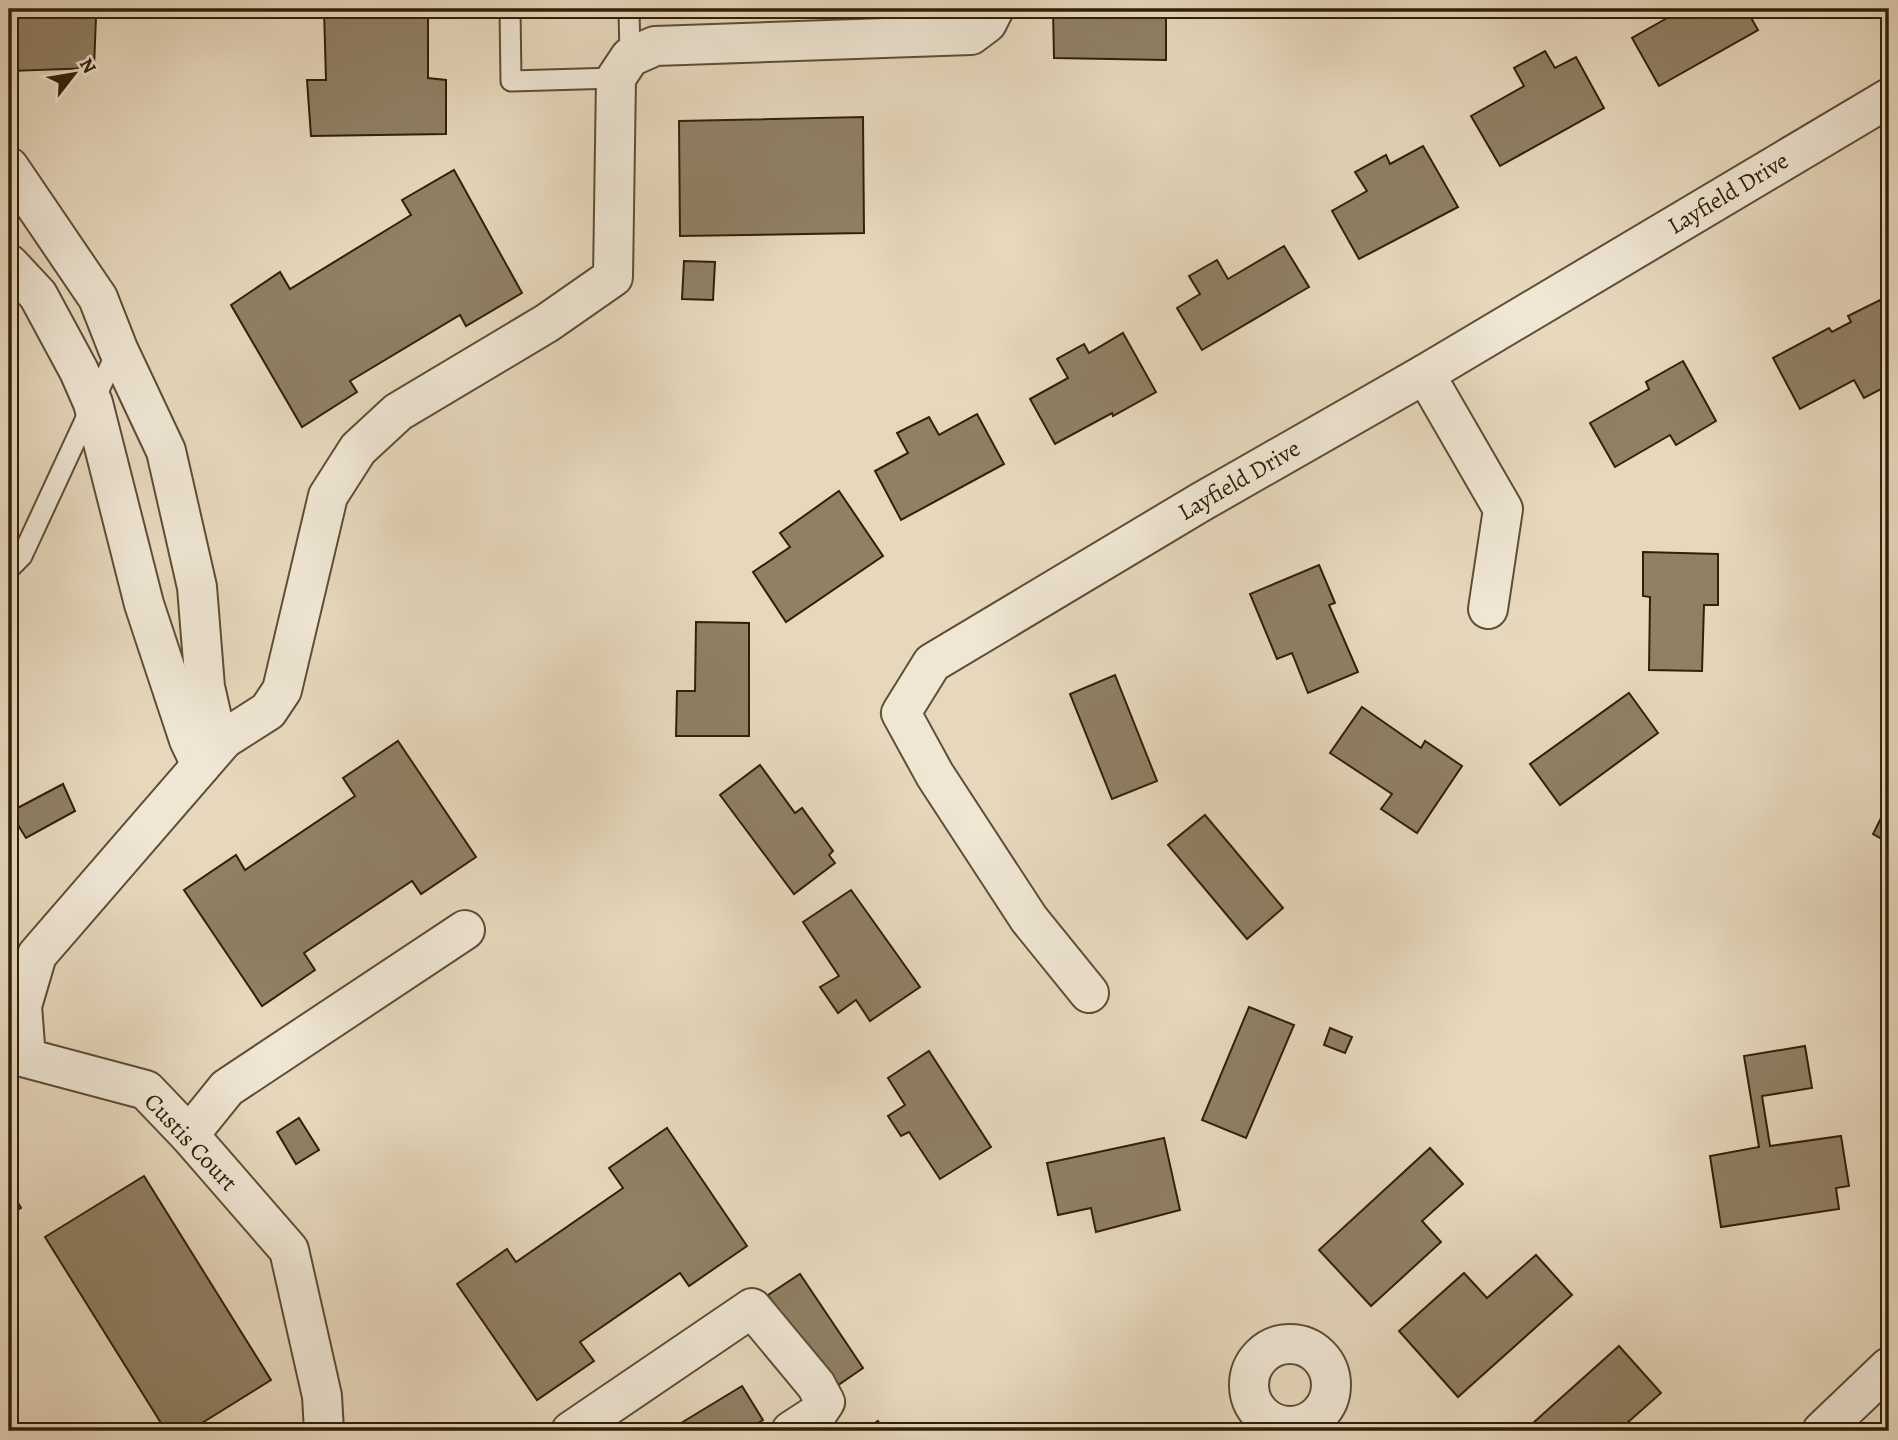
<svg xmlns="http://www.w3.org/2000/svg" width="1898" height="1440" viewBox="0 0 1898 1440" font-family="Alegreya,serif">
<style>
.building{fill:#908065;stroke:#312006;stroke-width:2}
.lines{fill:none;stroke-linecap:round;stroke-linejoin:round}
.service-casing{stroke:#5e4e34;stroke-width:23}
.minor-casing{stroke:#5e4e34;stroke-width:42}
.service{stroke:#efe6d4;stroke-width:19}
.minor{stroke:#efe6d4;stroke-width:38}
.labels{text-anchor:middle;stroke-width:6;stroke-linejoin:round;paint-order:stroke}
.street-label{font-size:24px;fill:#312006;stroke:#efe6d4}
</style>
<rect width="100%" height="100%" fill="#e7d8bd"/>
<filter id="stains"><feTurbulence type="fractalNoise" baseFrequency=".00286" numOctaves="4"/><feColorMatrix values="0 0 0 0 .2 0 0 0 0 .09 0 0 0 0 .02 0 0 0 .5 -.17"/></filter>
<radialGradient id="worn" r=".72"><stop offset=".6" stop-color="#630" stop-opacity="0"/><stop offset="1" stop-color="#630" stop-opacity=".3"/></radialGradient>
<g class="building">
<polygon points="9,9 105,9 106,18 96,17 94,68 9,71"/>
<polygon points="324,9 428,9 428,78 446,80 446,134 311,136 307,80 326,80"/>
<polygon points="686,9 765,9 766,12 686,12"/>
<polygon points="871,9 950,9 872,14"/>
<polygon points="1053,9 1166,9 1166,60 1054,58"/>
<polygon points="1664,9 1746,9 1758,30 1659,86 1632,38 1669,17"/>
<polygon points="1545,51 1555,68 1576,57 1604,108 1500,166 1471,116 1524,86 1514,68"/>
<polygon points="863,117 864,233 680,236 679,121"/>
<polygon points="1423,146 1458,207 1359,259 1332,211 1367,191 1355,172 1386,155 1390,164"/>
<polygon points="454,170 522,293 466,326 460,315 350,381 357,392 302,427 231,305 280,272 290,289 411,215 402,200"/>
<polygon points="1284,246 1309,287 1202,350 1177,308 1200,294 1189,276 1217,260 1228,279"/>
<polygon points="684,261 715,262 713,300 682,299"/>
<polygon points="1880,300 1889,318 1889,362 1884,364 1889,373 1889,385 1864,398 1854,380 1800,409 1773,358 1829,328 1832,332 1851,322 1848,316"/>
<polygon points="1123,333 1156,392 1113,416 1112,413 1055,444 1030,399 1068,378 1057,359 1084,344 1089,353"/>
<polygon points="1683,361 1716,421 1676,445 1670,435 1615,467 1590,423 1649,389 1646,382"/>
<polygon points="977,414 1004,464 901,520 875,471 908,453 897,433 929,417 939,435"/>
<polygon points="839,491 883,556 786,622 753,572 790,547 780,533"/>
<polygon points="1643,552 1718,554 1718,605 1704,605 1702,671 1649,670 1650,597 1643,596"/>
<polygon points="1319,565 1335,603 1329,605 1358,672 1308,693 1292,653 1277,659 1250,594"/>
<polygon points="696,622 749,623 749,736 676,736 677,691 695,691"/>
<polygon points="1115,675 1157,781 1112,799 1070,694"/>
<polygon points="1629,693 1658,733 1560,805 1530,764"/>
<polygon points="1362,707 1421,748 1425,741 1462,766 1417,833 1381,809 1392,794 1330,753"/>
<polygon points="398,741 476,857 421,894 412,881 304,953 315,970 262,1006 184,890 236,855 245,870 355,796 343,778"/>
<polygon points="760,765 795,813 802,808 833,851 829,855 835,863 794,894 720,795"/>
<polygon points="63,784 75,811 26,838 10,812"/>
<polygon points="1889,802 1889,843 1873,834"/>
<polygon points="1205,815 1283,908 1247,939 1168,845"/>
<polygon points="851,890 920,987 870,1021 856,1000 838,1013 820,987 839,976 803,922"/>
<polygon points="1249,1007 1294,1025 1246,1138 1202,1120"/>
<polygon points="1330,1028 1352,1037 1345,1053 1324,1045"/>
<polygon points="1805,1046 1812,1088 1762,1096 1770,1146 1841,1136 1849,1186 1836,1188 1839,1209 1721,1227 1710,1156 1759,1147 1744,1056"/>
<polygon points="929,1051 991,1147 940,1179 909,1132 901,1136 888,1116 905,1105 888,1078"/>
<polygon points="299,1118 319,1150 296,1164 277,1132"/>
<polygon points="667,1128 747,1246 689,1286 680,1273 580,1342 594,1361 537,1400 457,1284 507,1249 516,1262 623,1188 609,1168"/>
<polygon points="1164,1138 1180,1210 1096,1232 1091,1208 1058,1215 1047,1163"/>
<polygon points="1430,1148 1463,1184 1422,1221 1441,1242 1371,1306 1319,1250"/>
<polygon points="144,1176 271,1380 189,1431 166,1431 45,1237"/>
<polygon points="9,1187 21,1208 9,1215"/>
<polygon points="1536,1255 1572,1295 1458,1397 1399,1331 1464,1273 1487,1298"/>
<polygon points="800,1274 863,1368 831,1390 768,1295"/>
<polygon points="1619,1346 1661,1393 1618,1431 1524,1431"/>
<polygon points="742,1386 763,1420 744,1431 668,1431"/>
<polygon points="878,1421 884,1431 863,1431"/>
</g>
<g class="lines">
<g class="service-casing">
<g id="service">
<polyline points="510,9 511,81 616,78"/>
<polyline points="629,9 630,57"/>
<polyline points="9,569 22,556 118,349"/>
</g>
</g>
<g class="minor-casing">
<g id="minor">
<polyline points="9,167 98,298 118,349 166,451 197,587 205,687 213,722 224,739"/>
<polyline points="9,264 38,295 79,371 93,403 144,604 189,740 201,765"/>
<polyline points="1425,374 1503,509 1488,609"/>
<polyline points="1089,993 1029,919 935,775 901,713 932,663 1201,502 1425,374 1889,98"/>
<polyline points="189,1135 227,1088 465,930"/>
<circle cx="1290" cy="1385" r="41"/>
<polyline points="324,1431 322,1396 289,1250 189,1135 146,1090 26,1058 22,1006 37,955 224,739 268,711 282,690 328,496 358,449 398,412 547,323 613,277 616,78 630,57 655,46 971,35 987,23 994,9"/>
<polyline points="571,1431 752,1308 816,1385 825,1402 817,1414 791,1431"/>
<polyline points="1822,1431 1889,1367"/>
</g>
</g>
<use href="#service" class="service"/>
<use href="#minor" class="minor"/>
</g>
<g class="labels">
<g class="street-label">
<text transform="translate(1728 193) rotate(-31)" y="8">Layfield Drive</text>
<text transform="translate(1239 480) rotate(-30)" y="8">Layfield Drive</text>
<text transform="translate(191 1142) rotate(47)" y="8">Custis Court</text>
</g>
</g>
<rect width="1898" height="1440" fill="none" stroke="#e7d8bd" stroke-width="35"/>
<rect x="10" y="10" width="1877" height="1419" fill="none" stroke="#312006" stroke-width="3.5"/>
<rect x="18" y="18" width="1863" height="1405" fill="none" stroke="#312006" stroke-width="2"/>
<g transform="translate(74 74) rotate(59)" stroke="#efe6d4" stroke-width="5" paint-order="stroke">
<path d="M0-5L12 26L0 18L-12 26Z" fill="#312006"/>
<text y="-10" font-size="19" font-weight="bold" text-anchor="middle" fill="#312006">N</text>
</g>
<rect width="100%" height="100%" filter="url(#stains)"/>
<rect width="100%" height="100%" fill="url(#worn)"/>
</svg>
